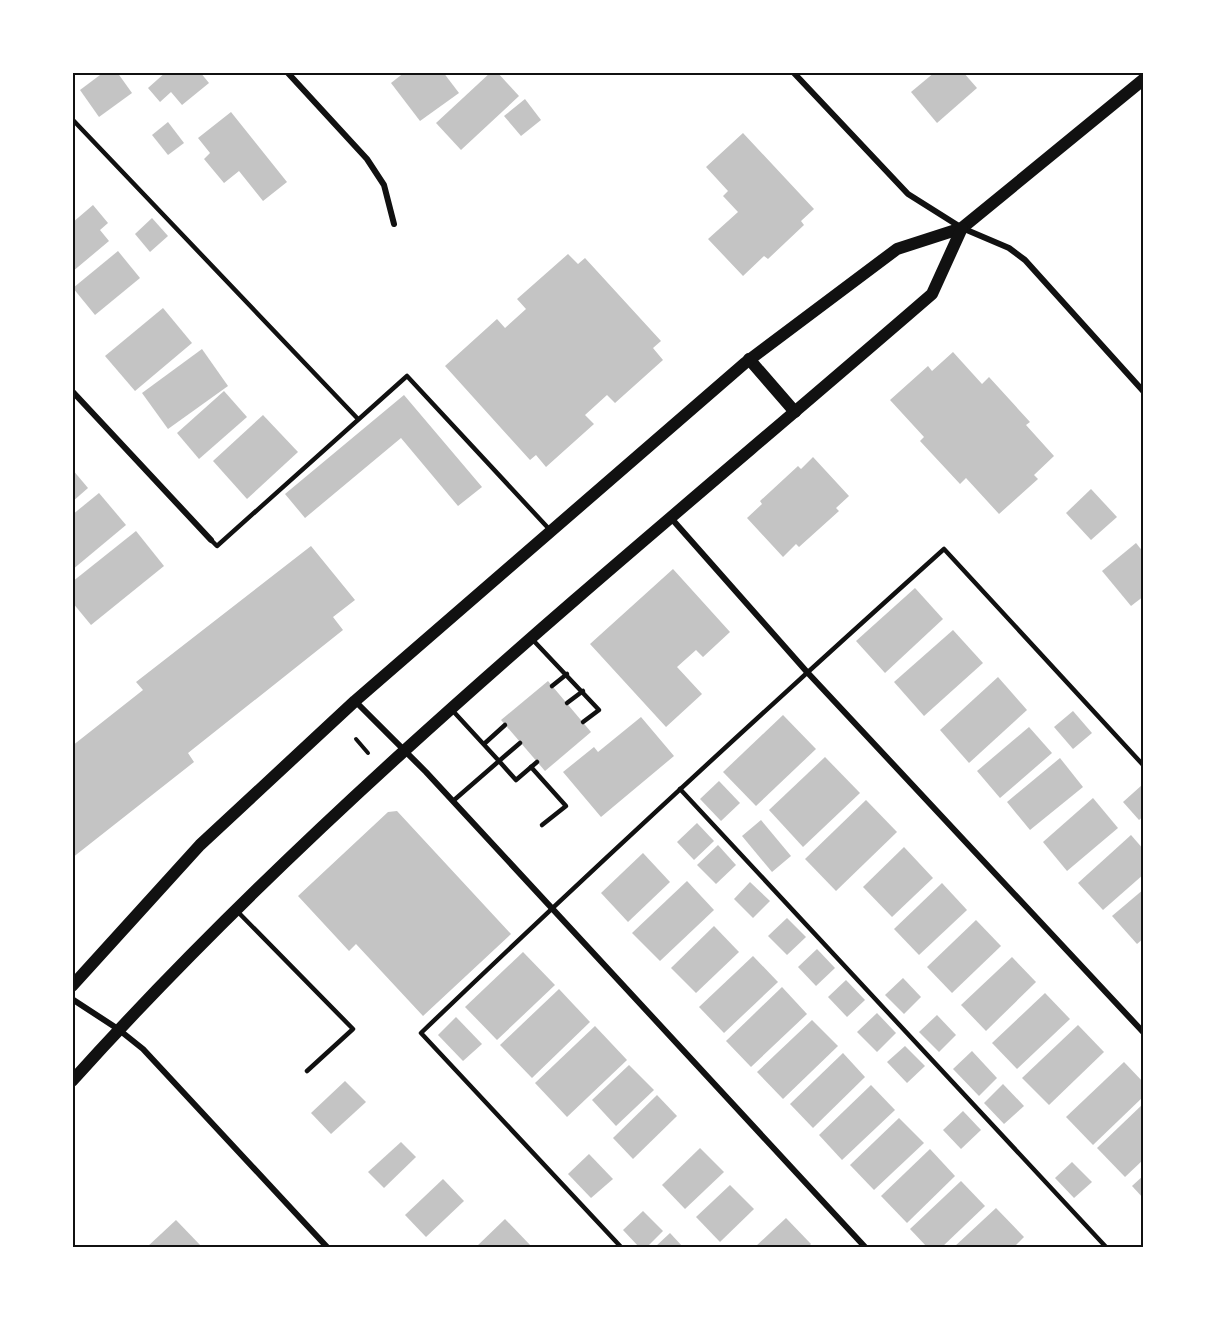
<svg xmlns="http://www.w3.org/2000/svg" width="1216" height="1319" viewBox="0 0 1216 1319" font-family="'Noto Sans',sans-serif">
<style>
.building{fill:#c4c4c4}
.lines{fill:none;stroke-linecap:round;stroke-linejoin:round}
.path{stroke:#111;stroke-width:4}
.service{stroke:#111;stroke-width:4.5}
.minor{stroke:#111;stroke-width:6}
.secondary{stroke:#111;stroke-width:12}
.neatline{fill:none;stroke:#111;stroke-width:2}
</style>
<rect width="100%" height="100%" fill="#fff"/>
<g class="building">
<polygon points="104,72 117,72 132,93 99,117 80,90"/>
<polygon points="166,72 200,72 209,83 182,105 171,92 160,102 148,88"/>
<polygon points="405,72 443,72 459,93 420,121 391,83"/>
<polygon points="491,72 497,72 519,96 461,150 436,123"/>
<polygon points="935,72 963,72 977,88 937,123 911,92"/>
<polygon points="525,99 541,120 521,136 504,116"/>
<polygon points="231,112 287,182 263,201 239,171 224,183 204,159 210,153 198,138"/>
<polygon points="168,122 184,143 168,155 152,135"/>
<polygon points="743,133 814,209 801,221 804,225 768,259 764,256 743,276 708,239 738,212 723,196 728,191 706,167"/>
<polygon points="93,205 108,223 100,230 109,241 72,272 72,223"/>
<polygon points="152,218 168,236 150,252 135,234"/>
<polygon points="118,251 140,278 95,315 73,288"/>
<polygon points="568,254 578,264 585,258 661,341 653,348 663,360 615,403 607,395 585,415 594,424 546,467 536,455 530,460 445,366 497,319 505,328 526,309 517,299"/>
<polygon points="163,308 192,343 135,391 105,356"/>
<polygon points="202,349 228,386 168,429 142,393"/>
<polygon points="953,352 982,384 989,377 1030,422 1026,425 1054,456 1034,475 1038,479 999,514 966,478 960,484 920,441 924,437 890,400 928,366 932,371"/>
<polygon points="224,391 247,417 199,459 177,433"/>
<polygon points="404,395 482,487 458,506 401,438 305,518 285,494"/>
<polygon points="263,415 298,452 247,499 213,461"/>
<polygon points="813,457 849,496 836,508 839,511 799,547 796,544 783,557 747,518 762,504 760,501 798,466 801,469"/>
<polygon points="72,469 88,488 72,502"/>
<polygon points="1091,489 1117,517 1091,540 1066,513"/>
<polygon points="99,493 126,525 72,570 72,515"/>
<polygon points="136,531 164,566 91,625 72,602 72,582"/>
<polygon points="1136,543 1144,553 1144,596 1131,606 1102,571"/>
<polygon points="311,546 355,600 333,617 343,630 188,753 194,762 72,858 72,746 143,690 136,682"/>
<polygon points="673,569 730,632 703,657 696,650 677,667 702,694 666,727 590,644"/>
<polygon points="915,588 943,619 885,673 856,641"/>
<polygon points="953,630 983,663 924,716 894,682"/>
<polygon points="998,677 1027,710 969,763 940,730"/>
<polygon points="548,681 591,732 545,771 501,720"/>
<polygon points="1073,711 1092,733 1073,749 1054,727"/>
<polygon points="783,715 816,749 756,806 723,772"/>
<polygon points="641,717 674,756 601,817 563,772 594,747 598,752"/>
<polygon points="1029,727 1052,753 1000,798 977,771"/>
<polygon points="825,757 860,793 803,847 769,810"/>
<polygon points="1060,758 1083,787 1030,830 1007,802"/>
<polygon points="719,781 740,803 721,821 700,799"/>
<polygon points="1142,785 1144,787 1144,816 1139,820 1123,802"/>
<polygon points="1093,798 1118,828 1067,871 1043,842"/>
<polygon points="866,800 897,832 836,891 805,859"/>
<polygon points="397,811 511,934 423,1016 356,944 349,951 298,896 388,812"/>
<polygon points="761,820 791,856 772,872 742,836"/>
<polygon points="697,823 714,841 694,860 677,842"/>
<polygon points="1131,835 1144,850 1144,874 1103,910 1078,883"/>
<polygon points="718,845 736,865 716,884 697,865"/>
<polygon points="904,847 933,878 892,917 863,887"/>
<polygon points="643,853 670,882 628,922 601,893"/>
<polygon points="687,881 714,910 660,961 632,933"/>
<polygon points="750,882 770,901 753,918 734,899"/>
<polygon points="942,883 967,910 919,955 894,929"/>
<polygon points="1144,889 1144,938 1137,944 1112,916"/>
<polygon points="787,918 806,937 787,955 768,936"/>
<polygon points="976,920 1001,946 952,993 927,967"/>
<polygon points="714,926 739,952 696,993 671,968"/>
<polygon points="817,949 835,968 816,986 798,967"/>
<polygon points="523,952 555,985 497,1040 465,1007"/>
<polygon points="753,956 778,982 724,1033 699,1007"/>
<polygon points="1012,957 1036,982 986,1031 961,1005"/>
<polygon points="903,978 921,997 904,1014 885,995"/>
<polygon points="846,980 865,1000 847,1017 828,997"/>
<polygon points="782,987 807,1014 751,1067 726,1041"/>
<polygon points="559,989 590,1022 532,1078 500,1045"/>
<polygon points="1045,993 1070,1019 1017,1069 992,1043"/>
<polygon points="877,1013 896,1033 877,1052 857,1032"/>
<polygon points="937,1015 956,1035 939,1052 919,1032"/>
<polygon points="456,1017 482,1044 463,1061 438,1035"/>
<polygon points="812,1020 838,1046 783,1099 757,1072"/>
<polygon points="1078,1025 1104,1052 1049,1105 1022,1078"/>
<polygon points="595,1026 627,1060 567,1117 535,1083"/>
<polygon points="905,1046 925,1066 907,1083 887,1062"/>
<polygon points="972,1051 997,1078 979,1096 953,1069"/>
<polygon points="843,1053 865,1077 813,1128 790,1104"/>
<polygon points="1124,1062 1144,1083 1144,1096 1093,1145 1066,1117"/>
<polygon points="629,1065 654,1090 616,1126 592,1100"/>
<polygon points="345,1081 366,1102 331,1134 311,1113"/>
<polygon points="1003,1084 1024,1106 1004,1124 984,1103"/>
<polygon points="871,1085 895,1110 842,1160 819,1135"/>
<polygon points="657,1095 677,1116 633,1159 613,1138"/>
<polygon points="1144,1103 1144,1159 1125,1177 1097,1148"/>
<polygon points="963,1111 981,1130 961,1149 943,1130"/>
<polygon points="899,1118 924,1143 874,1190 850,1165"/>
<polygon points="401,1142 416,1157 384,1188 368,1172"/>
<polygon points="700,1148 724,1172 685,1209 662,1185"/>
<polygon points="930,1149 955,1176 907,1223 881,1196"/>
<polygon points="589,1154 613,1179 591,1198 568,1174"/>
<polygon points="1072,1162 1092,1182 1074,1198 1055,1178"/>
<polygon points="1144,1175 1144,1199 1132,1186"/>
<polygon points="443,1179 464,1201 426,1237 405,1215"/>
<polygon points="961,1181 985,1206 942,1247 927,1247 910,1229"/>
<polygon points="730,1185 754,1209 720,1242 696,1217"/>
<polygon points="996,1208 1024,1237 1014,1247 954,1247"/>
<polygon points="643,1211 663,1231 647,1247 639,1247 623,1230"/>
<polygon points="786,1218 811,1244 808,1247 755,1247"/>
<polygon points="505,1219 532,1247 476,1247"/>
<polygon points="176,1220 202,1247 147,1247"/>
<polygon points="670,1233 683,1247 655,1247"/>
</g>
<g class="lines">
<polyline class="path" points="356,739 368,753"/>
<g class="service">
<polyline points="72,119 358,419"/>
<polyline points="211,540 217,546 407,376 550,530"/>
<polyline points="532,639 599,710 583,722"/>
<polyline points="552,686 567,674"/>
<polyline points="567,703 583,691"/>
<polyline points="520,743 499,761 516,780 537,762"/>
<polyline points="484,744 505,725"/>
<polyline points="531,767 566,806 542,825"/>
<polyline points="680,789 1106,1247"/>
<polyline points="453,801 499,761 453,711"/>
<polyline points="236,910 353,1029 307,1071"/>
<path d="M621,1247L421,1033C593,868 767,708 944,549L1144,766"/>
</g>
<g class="minor">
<polyline points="287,72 367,159 384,185 394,224"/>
<polyline points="793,72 908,194 962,228 1009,248 1025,260 1144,392"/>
<polyline points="72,391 211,540"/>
<polyline points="671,518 807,672 1144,1033"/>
<polyline points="355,701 426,772 865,1247"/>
<polyline points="72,999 118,1029 143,1049 327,1247"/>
</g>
<g class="secondary">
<polyline points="749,359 795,412"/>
<polyline points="72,986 200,845 355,701 745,363 897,249 962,228 1144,79"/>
<path d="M72,1081C332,792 639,548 932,294L962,228"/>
</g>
</g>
<rect width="1216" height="1319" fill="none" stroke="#ffffff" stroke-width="147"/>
<rect x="74" y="74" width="1068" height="1172" class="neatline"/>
</svg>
